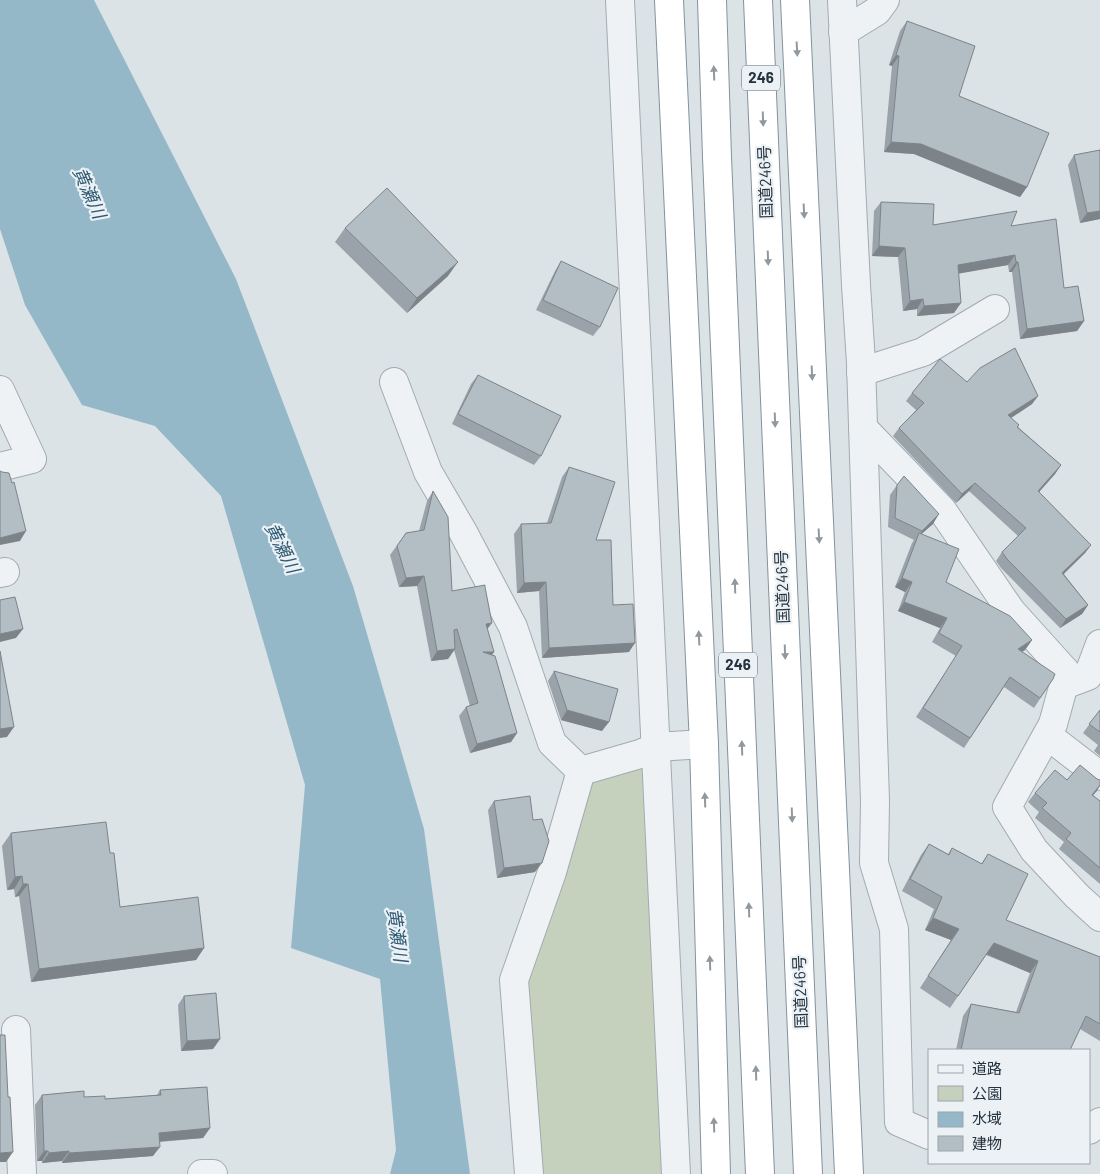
<svg xmlns="http://www.w3.org/2000/svg" width="1100" height="1174" viewBox="0 0 1100 1174" font-family="Barlow,'Noto Sans JP',sans-serif">
<style>
.green{fill:#c6d1bd}
.water{fill:#95b8c9}
.lines{fill:none;stroke-linecap:round;stroke-linejoin:round}
.minor-casing{stroke:#a1abb1;stroke-width:30}
.highway-casing{stroke:#83939e;stroke-width:30}
.minor{stroke:#eff2f5;stroke-width:28}
.highway{stroke:#fff;stroke-width:28}
.wall{fill:#9aa3a9}
.shaded-wall{fill:#7d8489}
.building{fill:#b3bdc4;stroke:#7d8489}
.oneway{fill:#92999e}
.labels{text-anchor:middle;stroke-width:4.5;stroke-linejoin:round;paint-order:stroke}
.shield{fill:#ecf1f5;stroke:#616c75;stroke-width:1}
.shield-label{font-size:15px;font-weight:bold;fill:#25333e}
.street-label{font-size:16px;fill:#25333e;stroke:#ecf1f5}
.water-label{font-size:18px;font-style:italic;fill:#2e5a73;stroke:#ecf1f5}
</style>
<rect width="100%" height="100%" fill="#dce3e7"/>
<polygon class="green" points="666,760 683,1174 534,1174 521,1004 579,777"/>
<polygon class="water" points="0,0 94,0 236,279 353,586 424,829 470,1174 390,1174 396,1150 380,979 291,948 305,785 221,496 155,426 82,405 25,305 0,229"/>
<g class="lines">
<g class="minor-casing">
<g id="minor">
<polyline points="620,0 676,1174"/>
<polyline points="842,0 856,285 861,363 875,801 874,863 894,929 899,1122 929,1135"/>
<polyline points="843,32 877,11 885,0"/>
<polyline points="861,372 923,352 995,309"/>
<polyline points="394,382 428,472 463,532 513,627 552,743 581,771"/>
<polyline points="0,390 32,459 0,467"/>
<polyline points="863,428 942,510 1011,611 1067,673 1053,724 1007,807 1034,850 1077,896 1100,917"/>
<polyline points="0,573 5,572"/>
<polyline points="1064,685 1088,676 1100,644"/>
<polyline points="1047,735 1100,776"/>
<polyline points="16,1030 22,1174"/>
<polyline points="1089,1130 1100,1122"/>
<polyline points="202,1174 213,1174"/>
<polyline points="529,1174 514,980 552,872 581,771 640,754 656,747 704,744"/>
</g>
</g>
<g class="highway-casing">
<g id="highway">
<polyline points="669,0 704,744 716,1174"/>
<polyline points="712,0 717,157 760,1174"/>
<polyline points="758,0 808,1174"/>
<polyline points="795,0 849,1174"/>
</g>
</g>
<use href="#minor" class="minor"/>
<use href="#highway" class="highway"/>
</g>
<g class="wall">
<polygon points="907,21 959,96 1027,187 1020,197 914,154 884,152 892,66 889,65 900,31"/>
<polygon points="1100,150 1100,219 1080,223 1068,165 1074,155"/>
<polygon points="881,202 933,225 1011,226 1064,288 1084,321 1077,331 1020,339 1012,272 1009,272 1008,265 958,273 954,313 917,316 917,309 903,311 898,257 872,256 874,211"/>
<polygon points="345,228 448,276 407,313 335,242"/>
<polygon points="561,261 600,327 593,336 536,310 555,271"/>
<polygon points="478,375 541,456 534,465 452,424 471,384"/>
<polygon points="967,382 1038,396 1032,404 1011,418 1019,425 1018,427 1061,465 1055,474 1039,492 1091,545 1085,553 1064,574 1088,605 1082,614 1060,628 1001,568 996,561 1002,552 1018,536 969,491 956,503 893,436 899,428 916,410 906,401 912,393"/>
<polygon points="569,467 596,540 613,605 629,652 542,658 539,591 517,593 514,534 521,524 547,523 562,477"/>
<polygon points="897,485 933,524 921,534 946,582 1032,640 1025,650 1022,652 1053,679 1034,708 1004,687 964,748 916,717 956,656 932,642 940,628 898,611 905,592 895,587 912,543 914,540 888,527 890,495"/>
<polygon points="433,491 452,591 487,629 494,652 492,655 517,733 511,742 470,753 459,716 466,707 470,706 454,650 448,659 431,661 417,586 399,587 390,555 406,533 419,531 427,501"/>
<polygon points="554,671 602,731 561,720 548,681"/>
<polygon points="1100,710 1100,756 1094,751 1098,745 1083,733"/>
<polygon points="1097,779 1100,780 1100,786 1093,795 1100,801 1100,884 1059,849 1064,842 1035,818 1039,812 1028,802 1035,793 1067,780"/>
<polygon points="494,801 535,872 497,878 488,810"/>
<polygon points="11,833 110,853 120,907 204,948 196,960 31,982 19,896 15,897 14,889 7,890 2,846"/>
<polygon points="929,844 948,854 952,848 981,864 988,854 1006,920 1100,957 1100,1041 1080,1029 1070,1050 956,1050 963,1016 971,1004 1016,1012 1030,973 986,955 950,1008 920,988 951,940 925,930 934,909 902,891 921,855"/>
<polygon points="184,996 220,1039 213,1049 181,1051 178,1005"/>
<polygon points="160,1090 210,1128 203,1138 160,1142 153,1156 62,1163 62,1161 42,1163 42,1161 37,1161 35,1105 42,1095 84,1097 105,1099 157,1095"/>
</g>
<g class="shaded-wall">
<polygon points="896,55 899,56 892,66 889,65"/>
<polygon points="891,142 921,144 1027,187 1020,197 914,154 884,152"/>
<polygon points="1100,211 1100,219 1080,223 1087,213"/>
<polygon points="879,246 905,248 898,257 872,256"/>
<polygon points="1015,255 1008,265 951,275 958,265"/>
<polygon points="458,262 448,276 407,313 417,298"/>
<polygon points="1016,262 1018,262 1012,272 1009,272"/>
<polygon points="923,299 917,309 903,311 910,301"/>
<polygon points="961,303 954,313 917,316 924,306"/>
<polygon points="1084,321 1077,331 1020,339 1027,329"/>
<polygon points="1038,396 1032,404 1002,424 1008,415"/>
<polygon points="1061,465 1055,474 1032,500 1038,491"/>
<polygon points="975,483 969,491 956,503 962,494"/>
<polygon points="939,514 933,524 917,538 922,531"/>
<polygon points="26,531 20,541 0,545 0,538"/>
<polygon points="1091,545 1085,553 1056,581 1062,573"/>
<polygon points="424,576 417,586 399,587 406,578"/>
<polygon points="902,578 912,582 905,592 895,587"/>
<polygon points="546,582 539,591 517,593 524,583"/>
<polygon points="904,602 947,618 940,628 898,611"/>
<polygon points="1088,605 1082,614 1060,628 1066,619"/>
<polygon points="492,623 485,632 486,624"/>
<polygon points="23,629 16,638 0,642 0,634"/>
<polygon points="1032,640 1025,650 1011,659 1018,649"/>
<polygon points="635,643 629,652 542,658 549,648"/>
<polygon points="455,649 448,659 431,661 437,651"/>
<polygon points="483,652 494,652 487,661"/>
<polygon points="567,710 609,722 602,731 561,720"/>
<polygon points="14,727 7,737 0,738 0,729"/>
<polygon points="517,733 511,742 470,753 477,744"/>
<polygon points="1100,785 1097,791 1085,804 1092,795"/>
<polygon points="542,863 535,872 497,878 504,868"/>
<polygon points="22,876 14,889 7,890 15,877"/>
<polygon points="23,884 28,884 19,896 15,897"/>
<polygon points="933,918 959,929 951,940 925,930"/>
<polygon points="994,943 1038,961 1030,973 986,954"/>
<polygon points="204,948 196,960 31,982 39,969"/>
<polygon points="220,1039 213,1049 181,1051 187,1041"/>
<polygon points="210,1128 203,1138 152,1142 159,1133"/>
<polygon points="160,1147 153,1156 62,1163 69,1153"/>
<polygon points="44,1151 48,1151 42,1161 37,1161"/>
<polygon points="69,1151 62,1161 42,1163 49,1153"/>
<polygon points="13,1152 6,1162 0,1162 0,1153"/>
</g>
<g class="building">
<polygon points="907,21 975,46 959,96 1049,133 1027,187 921,144 891,142 899,56 896,55"/>
<polygon points="1100,150 1100,211 1087,213 1074,155"/>
<polygon points="387,188 458,262 417,298 345,228"/>
<polygon points="881,202 934,204 933,225 1017,211 1011,226 1056,219 1064,288 1078,286 1084,321 1027,329 1018,262 1016,262 1015,255 958,265 961,303 924,306 923,299 910,301 905,248 879,246"/>
<polygon points="561,261 618,288 600,327 543,300"/>
<polygon points="1015,348 1038,396 1008,415 1019,425 1017,427 1061,465 1038,491 1091,545 1062,573 1088,605 1066,619 1007,559 1002,552 1026,528 975,483 962,494 899,428 924,403 912,393 940,359 967,382 980,368"/>
<polygon points="478,375 561,416 541,456 458,414"/>
<polygon points="569,467 615,482 596,540 611,540 613,605 633,604 635,643 549,648 546,582 524,583 521,524 551,523"/>
<polygon points="0,471 2,472 9,473 12,483 14,482 26,531 0,538"/>
<polygon points="904,476 939,514 922,531 895,518 897,485"/>
<polygon points="433,491 448,517 452,591 485,585 485,587 492,623 486,624 494,652 483,652 495,656 517,733 477,744 466,707 478,703 457,629 454,630 455,649 437,651 424,576 406,578 397,546 406,533 424,530"/>
<polygon points="919,533 959,549 946,582 1010,616 1032,640 1018,649 1055,674 1053,679 1040,698 1010,677 970,738 923,708 962,646 939,633 947,618 904,602 912,582 902,578"/>
<polygon points="15,597 23,629 0,634 0,600"/>
<polygon points="0,651 14,727 0,729"/>
<polygon points="554,671 618,689 609,722 567,710"/>
<polygon points="1100,710 1100,732 1089,724"/>
<polygon points="1080,765 1097,779 1100,780 1100,785 1092,795 1100,801 1100,868 1066,839 1071,833 1042,808 1047,803 1035,793 1055,770 1067,780"/>
<polygon points="530,796 533,820 542,819 549,841 542,863 504,868 494,801"/>
<polygon points="106,822 110,853 114,853 120,907 198,897 204,948 39,969 28,884 23,884 22,876 15,877 11,833"/>
<polygon points="929,844 949,855 952,848 982,864 988,854 1028,874 1006,920 1100,957 1100,1024 1086,1016 1070,1050 961,1050 971,1004 1019,1013 1038,961 994,943 958,996 928,976 959,929 933,918 942,897 910,879"/>
<polygon points="216,993 220,1039 187,1041 184,996"/>
<polygon points="0,1035 5,1035 8,1097 10,1097 13,1152 0,1153"/>
<polygon points="207,1087 210,1128 159,1133 160,1147 69,1153 69,1151 49,1153 48,1151 44,1151 42,1095 84,1091 84,1097 105,1096 105,1099 161,1095 160,1090"/>
</g>
<defs><path id="oneway-solid" d="M-6-.8H1V-3.2L6.5 0L1 3.2V.8H-6Z" transform="scale(1.25)"/></defs>
<g class="oneway">
<use href="#oneway-solid" transform="translate(797 49) rotate(87)"/>
<use href="#oneway-solid" transform="translate(714 73) rotate(-92)"/>
<use href="#oneway-solid" transform="translate(763 119) rotate(88)"/>
<use href="#oneway-solid" transform="translate(804 211) rotate(87)"/>
<use href="#oneway-solid" transform="translate(768 258) rotate(88)"/>
<use href="#oneway-solid" transform="translate(812 373) rotate(87)"/>
<use href="#oneway-solid" transform="translate(775 420) rotate(88)"/>
<use href="#oneway-solid" transform="translate(819 536) rotate(87)"/>
<use href="#oneway-solid" transform="translate(735 586) rotate(-92)"/>
<use href="#oneway-solid" transform="translate(699 638) rotate(-93)"/>
<use href="#oneway-solid" transform="translate(785 652) rotate(88)"/>
<use href="#oneway-solid" transform="translate(742 748) rotate(-92)"/>
<use href="#oneway-solid" transform="translate(705 800) rotate(-92)"/>
<use href="#oneway-solid" transform="translate(792 815) rotate(88)"/>
<use href="#oneway-solid" transform="translate(749 910) rotate(-92)"/>
<use href="#oneway-solid" transform="translate(710 963) rotate(-92)"/>
<use href="#oneway-solid" transform="translate(756 1073) rotate(-92)"/>
<use href="#oneway-solid" transform="translate(714 1125) rotate(-92)"/>
</g>
<g class="labels">
<g class="shield">
<rect x="742" y="65.5" width="38" height="25" rx="4"/>
<rect x="719" y="652.5" width="38" height="25" rx="4"/>
</g>
<g class="shield-label">
<text x="761" y="83">246</text>
<text x="738" y="670">246</text>
</g>
<g class="street-label">
<text transform="translate(765 182) rotate(-92)" y="6">国道246号</text>
<text transform="translate(782 587) rotate(-92)" y="6">国道246号</text>
<text transform="translate(800 992) rotate(-92)" y="6">国道246号</text>
</g>
<g class="water-label">
<text transform="translate(89 193) rotate(66)" y="6">黄瀬川</text>
<text transform="translate(282 548) rotate(63)" y="6">黄瀬川</text>
<text transform="translate(397 935) rotate(82)" y="6">黄瀬川</text>
</g>
</g>
<rect x="928" y="1049" width="162" height="115" fill="#ecf1f5" stroke="#9ca5ac"/>
<rect x="938" y="1065" width="25" height="8" fill="#eff2f5" stroke="#9ca5ac"/>
<text x="972" y="1074" font-size="15" fill="#25333e">道路</text>
<rect x="938" y="1086" width="25" height="15" fill="#c6d1bd" stroke="#9ca5ac"/>
<text x="972" y="1099" font-size="15" fill="#25333e">公園</text>
<rect x="938" y="1112" width="25" height="15" fill="#95b8c9" stroke="#9ca5ac"/>
<text x="972" y="1124" font-size="15" fill="#25333e">水域</text>
<rect x="938" y="1136" width="25" height="15" fill="#b3bdc4" stroke="#9ca5ac"/>
<text x="972" y="1149" font-size="15" fill="#25333e">建物</text>
</svg>
